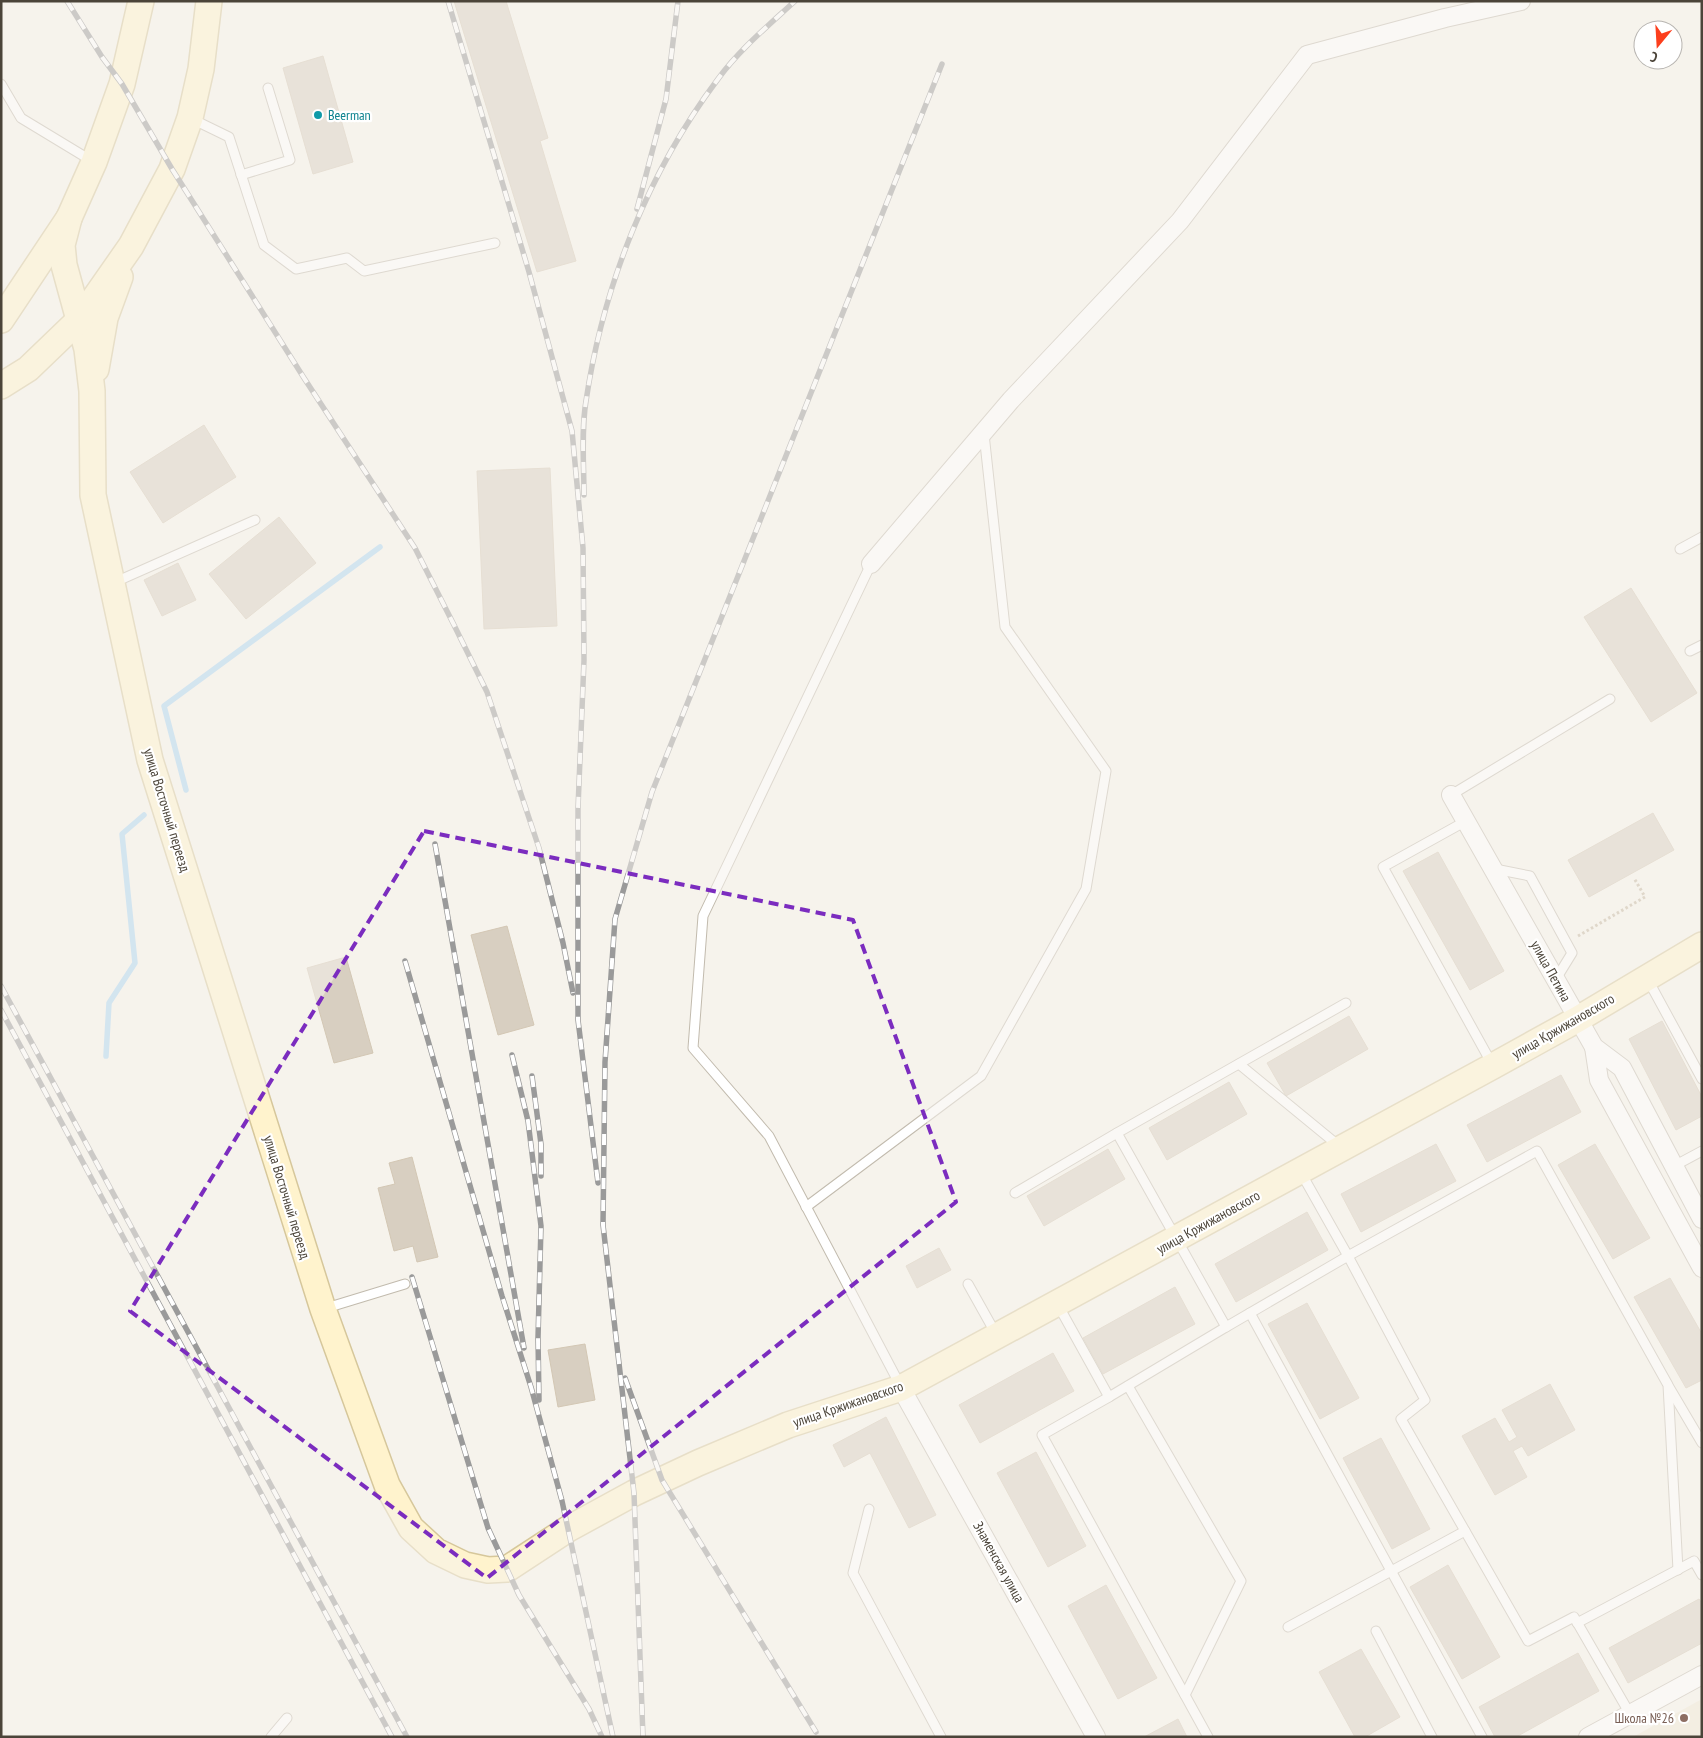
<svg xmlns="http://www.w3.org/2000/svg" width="1703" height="1738" viewBox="0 0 1703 1738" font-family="'PT Sans Narrow',sans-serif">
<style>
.education{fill:#efe8d6}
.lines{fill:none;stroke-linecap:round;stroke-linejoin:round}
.stream{stroke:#a9d4f2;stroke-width:5.5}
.building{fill:#d8cfc1;stroke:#d3c7b4}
.lane-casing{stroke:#c2bbae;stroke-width:11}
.street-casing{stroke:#c2bbae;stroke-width:20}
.secondary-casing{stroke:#d6c79b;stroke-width:28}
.path{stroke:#c4b79f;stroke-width:3;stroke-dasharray:2.5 2.5;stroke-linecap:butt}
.lane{stroke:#fff;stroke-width:9}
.street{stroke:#fff;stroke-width:18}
.secondary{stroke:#fff3cd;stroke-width:25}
.rail-casing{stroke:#9a9a9a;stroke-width:5.5}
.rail{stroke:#fff;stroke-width:4;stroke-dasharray:11;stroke-linecap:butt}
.marked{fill:none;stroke:#7b2cbf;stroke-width:4;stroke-dasharray:10 6;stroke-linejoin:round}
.culture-dot{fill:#0f9aa8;stroke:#fff;stroke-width:2}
.education-dot{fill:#8d6e63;stroke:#fff;stroke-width:2}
.labels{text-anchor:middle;stroke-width:4.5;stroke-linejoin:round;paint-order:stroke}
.culture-label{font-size:14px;fill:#0d838f;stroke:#fff;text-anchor:start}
.street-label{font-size:14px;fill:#4b4439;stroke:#fff}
.education-label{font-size:14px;fill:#785e54;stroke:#fff;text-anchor:end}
</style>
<rect width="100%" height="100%" fill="#f6f3ec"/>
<polygon class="education" points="1702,1699 1702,1737 1633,1737"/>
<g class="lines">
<g class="stream">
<polyline points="186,790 164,706 380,547"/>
<polyline points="106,1056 109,1003 135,963 122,834 144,815"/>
</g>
</g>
<g class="building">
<polygon points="454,1 506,1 548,138 540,141 576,261 537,272"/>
<polygon points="323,56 353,162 313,174 283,68"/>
<polygon points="204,425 236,477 163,523 130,472"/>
<polygon points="550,468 557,626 484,629 477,471"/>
<polygon points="279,517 316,563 246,619 209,574"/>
<polygon points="178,563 196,600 162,616 144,580"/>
<polygon points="1631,588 1697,693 1651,722 1584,617"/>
<polygon points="1653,813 1674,850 1589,897 1568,860"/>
<polygon points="1438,852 1504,971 1470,990 1403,871"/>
<polygon points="507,926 534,1025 498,1035 471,935"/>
<polygon points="346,957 373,1053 334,1063 307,968"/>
<polygon points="1349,1016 1368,1049 1286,1096 1267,1063"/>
<polygon points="1662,1021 1702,1097 1702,1116 1676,1130 1629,1039"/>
<polygon points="1561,1075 1581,1112 1487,1162 1467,1125"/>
<polygon points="1229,1082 1247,1114 1167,1160 1149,1128"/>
<polygon points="1436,1144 1456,1181 1361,1232 1341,1194"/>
<polygon points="1595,1144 1650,1238 1613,1259 1558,1165"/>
<polygon points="1108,1149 1125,1179 1044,1226 1027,1196"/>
<polygon points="412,1157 438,1257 417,1262 413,1246 394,1251 378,1188 395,1184 389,1163"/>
<polygon points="1307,1212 1328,1250 1236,1302 1215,1264"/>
<polygon points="939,1248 951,1270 917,1288 906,1266"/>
<polygon points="1670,1278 1702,1334 1702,1380 1686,1388 1634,1297"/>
<polygon points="1175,1287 1195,1324 1103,1374 1083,1338"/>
<polygon points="1307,1303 1359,1398 1320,1419 1268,1324"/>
<polygon points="585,1344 595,1400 558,1407 548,1350"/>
<polygon points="1053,1353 1074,1391 980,1443 959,1405"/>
<polygon points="1550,1384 1575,1430 1528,1456 1522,1446 1513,1451 1527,1477 1495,1495 1462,1436 1495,1418 1509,1442 1517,1437 1502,1410"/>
<polygon points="886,1417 936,1515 909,1528 870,1453 844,1467 833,1445"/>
<polygon points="1381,1438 1430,1529 1392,1549 1343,1458"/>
<polygon points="1036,1452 1086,1546 1048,1567 997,1473"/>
<polygon points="1448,1565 1500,1657 1462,1679 1410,1587"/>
<polygon points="1106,1585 1157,1678 1118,1699 1068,1606"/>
<polygon points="1699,1599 1702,1603 1702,1643 1628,1683 1609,1648"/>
<polygon points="1361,1649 1400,1717 1365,1737 1355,1737 1319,1672"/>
<polygon points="1578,1653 1599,1691 1516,1737 1495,1737 1479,1707"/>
<polygon points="1178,1719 1187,1737 1144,1737"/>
</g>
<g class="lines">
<g class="lane-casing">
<g id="lane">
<polyline points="1,84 21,118 92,161"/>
<polyline points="192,119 229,137 264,245 296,269 347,258 364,271 495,243"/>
<polyline points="241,175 290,160 268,88"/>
<polyline points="1680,549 1702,537"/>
<polyline points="871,564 703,916 693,1048 769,1136 900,1385"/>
<polyline points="113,583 255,520"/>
<polyline points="1690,651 1702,645"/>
<polyline points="1451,795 1610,699"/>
<polyline points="1466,821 1383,867 1492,1064"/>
<polyline points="1495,869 1530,876 1572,953 1556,979"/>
<polyline points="1648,980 1702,1079"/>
<polyline points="1346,1003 1117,1133 1226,1327 1348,1256 1425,1400 1401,1419 1528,1641 1574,1617 1630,1714"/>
<polyline points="1239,1064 1339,1146"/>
<polyline points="1674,1166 1702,1151"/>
<polyline points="1300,1171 1348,1256 1537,1151 1668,1385 1678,1570"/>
<polyline points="1015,1193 1117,1133"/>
<polyline points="806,1207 981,1076 1086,889 1106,771 1005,627 984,434"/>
<polyline points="968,1284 996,1334"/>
<polyline points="1058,1305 1109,1397 1042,1435 1208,1737"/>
<polyline points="323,1309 405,1284"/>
<polyline points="1250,1313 1482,1737"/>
<polyline points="1128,1386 1241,1581 1185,1695"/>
<polyline points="1669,1387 1702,1443"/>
<polyline points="1109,1397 1226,1327"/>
<polyline points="869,1509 853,1573 941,1737"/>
<polyline points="1577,1623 1694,1561 1702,1575"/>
<polyline points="1288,1627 1465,1531"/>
<polyline points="1376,1631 1432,1737"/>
<polyline points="271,1737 287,1718"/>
</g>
</g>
<g class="street-casing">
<g id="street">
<polyline points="871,564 1011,400 1180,221 1307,55 1445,18 1521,1"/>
<polyline points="1451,795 1594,1047 1622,1068 1702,1219"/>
<polyline points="1594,1047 1599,1080 1702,1268"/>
<polyline points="901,1388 1096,1737"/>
<polyline points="1588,1737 1702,1675"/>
</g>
</g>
<g class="secondary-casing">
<g id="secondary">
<polyline points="69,218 62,245 64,265 87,349 92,391 93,495 150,760 323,1309 387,1485 411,1528 436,1551 465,1565 488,1570 507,1569 568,1529 634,1493 698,1463 788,1425 901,1388 1493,1066 1578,1019 1702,945"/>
<polyline points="1,320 69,218 94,162 122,84 141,1"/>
<polyline points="96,369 105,318 120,277"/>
<polyline points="1,386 28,369 80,319 131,246 172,169 190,118 201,69 209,1"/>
</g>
</g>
<polyline class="path" points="1578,936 1645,897 1634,878"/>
<use href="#lane" class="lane"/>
<use href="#street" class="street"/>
<use href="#secondary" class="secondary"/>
<g class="rail-casing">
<g id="rail">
<polyline points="67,1 102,57 122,84 172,169 304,378 415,548 453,623 487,692 539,848 563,943 573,993"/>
<polyline points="448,1 529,272 572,431 583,548 584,660 578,808 578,1020 598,1183"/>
<polyline points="637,209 666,99 678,1"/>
<path d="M584,495C584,465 581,431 586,401C603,286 648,172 718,79C739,50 769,25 795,1"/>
<polyline points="435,844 524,1348"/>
<polyline points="405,961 502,1296 531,1387 562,1501 613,1737"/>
<polyline points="1,986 407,1737"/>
<polyline points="1,1010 392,1737"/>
<polyline points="512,1055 528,1121 541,1226 538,1338 539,1400"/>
<polyline points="532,1076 541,1144 541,1176"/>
<polyline points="412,1277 488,1528 519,1595 589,1709 602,1737"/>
<polyline points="625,1378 662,1480 816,1732"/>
<polyline points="643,1737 634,1493 603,1225 605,1062 615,919 652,792 942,64"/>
</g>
</g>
<use href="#rail" class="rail"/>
</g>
<path d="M0 0H1703V1738H0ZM424,831L853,920L956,1202L487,1578L130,1311Z" fill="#f6f3ec" fill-opacity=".55" fill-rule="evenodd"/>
<path class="marked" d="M424,831L853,920L956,1202L487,1578L130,1311Z"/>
<circle class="culture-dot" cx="318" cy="115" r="5"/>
<circle class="education-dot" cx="1684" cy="1718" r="5"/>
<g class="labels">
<g class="culture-label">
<text x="328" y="120">Beerman</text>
</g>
<g class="street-label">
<text transform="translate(167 810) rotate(73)" y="5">улица Восточный переезд</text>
<text transform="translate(1551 971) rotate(61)" y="5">улица Петина</text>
<text transform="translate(1563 1026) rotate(-30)" y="5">улица Кржижановского</text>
<text transform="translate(287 1197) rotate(73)" y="5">улица Восточный переезд</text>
<text transform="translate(1208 1222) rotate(-29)" y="5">улица Кржижановского</text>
<text transform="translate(848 1404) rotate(-19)" y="5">улица Кржижановского</text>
<text transform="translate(999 1562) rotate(61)" y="5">Знаменская улица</text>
</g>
<g class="education-label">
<text x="1674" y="1723">Школа №26</text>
</g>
</g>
<rect width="1703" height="1738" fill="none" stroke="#4b4439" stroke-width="5"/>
<g transform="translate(1658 45) rotate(198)"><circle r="24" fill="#ffffff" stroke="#b7b4b0"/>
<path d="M0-4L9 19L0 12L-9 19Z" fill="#fc3f1d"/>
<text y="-8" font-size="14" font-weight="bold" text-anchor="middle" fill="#4b4439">С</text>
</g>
</svg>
